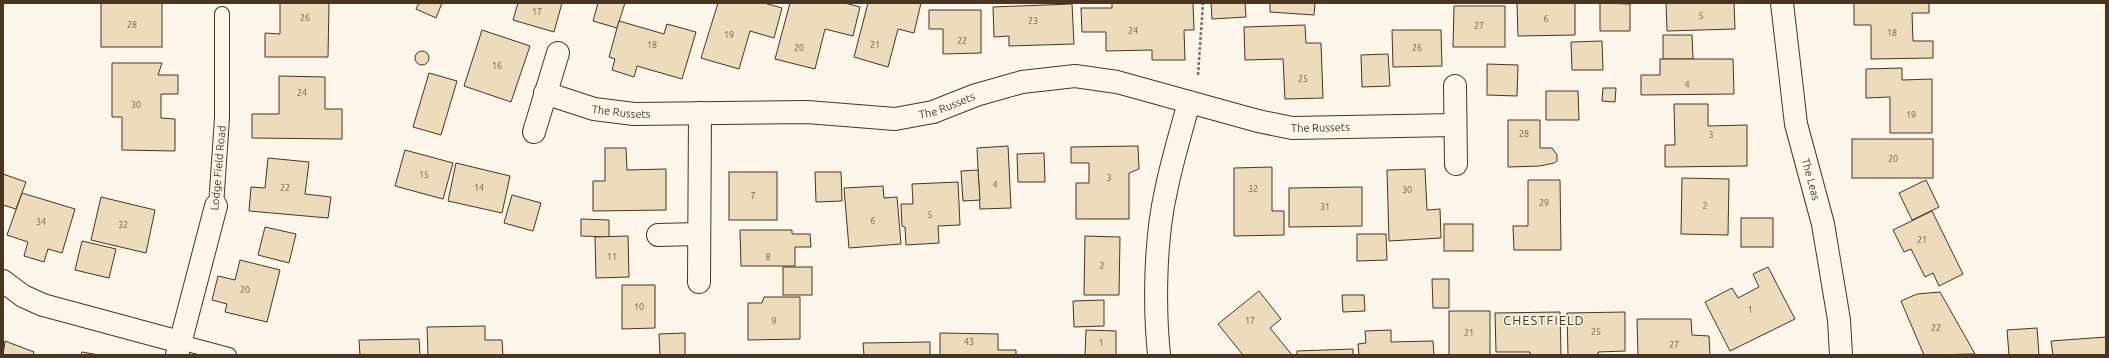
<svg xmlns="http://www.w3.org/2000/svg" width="2109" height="358" viewBox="0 0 2109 358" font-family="Ubuntu,sans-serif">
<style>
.building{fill:#ecdcbc;stroke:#4a3520}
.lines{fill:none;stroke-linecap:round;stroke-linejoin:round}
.lane-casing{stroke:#4a3520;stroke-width:16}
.street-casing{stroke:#4a3520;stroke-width:24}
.path{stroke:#7f6f5c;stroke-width:2.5;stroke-dasharray:3 2;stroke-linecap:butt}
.lane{stroke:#fbf6e9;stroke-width:14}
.street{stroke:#fbf6e9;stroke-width:22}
.labels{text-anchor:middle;stroke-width:3;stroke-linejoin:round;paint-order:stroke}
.number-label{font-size:9px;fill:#725f47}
.street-label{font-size:11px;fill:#4a3520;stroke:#fbf6e9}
.quarter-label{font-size:13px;letter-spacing:1px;fill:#4a3520;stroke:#fbf6e9}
</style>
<rect width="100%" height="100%" fill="#fbf6e9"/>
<g class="building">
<rect x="101" y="3" width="61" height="44"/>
<polygon points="280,3 329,3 328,57 265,57 265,33 280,34"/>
<polygon points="419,3 442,3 436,18 416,9"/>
<polygon points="518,3 562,3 554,32 513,20"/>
<polygon points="598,3 625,3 617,28 593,21"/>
<polygon points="718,3 764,3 782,8 774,38 750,31 739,69 701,58"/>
<polygon points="790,3 845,3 860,7 853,36 825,29 815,69 775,59"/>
<polygon points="868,3 921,3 914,33 898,29 888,67 854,57"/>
<polygon points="1112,3 1193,3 1194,30 1184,30 1185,60 1152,60 1152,50 1106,51 1106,32 1082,32 1081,8 1112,8"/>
<polygon points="1211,3 1245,3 1246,17 1212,19"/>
<polygon points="1270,3 1315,3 1314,15 1270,12"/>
<polygon points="1517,3 1575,3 1575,35 1518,36"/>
<polygon points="1600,3 1630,4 1630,31 1600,31"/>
<polygon points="1666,3 1734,3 1735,29 1667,31"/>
<polygon points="1854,3 1929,3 1929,13 1912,13 1913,41 1933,41 1933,58 1871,59 1871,25 1854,25"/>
<polygon points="1072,4 1074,44 1009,46 1009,36 994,37 993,7"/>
<polygon points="1454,6 1505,6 1505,47 1453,47"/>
<polygon points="929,10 981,10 981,53 943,54 943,29 929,29"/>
<polygon points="619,21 664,34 667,24 696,32 682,79 637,66 634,77 612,70 615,59 609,57"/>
<polygon points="1305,25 1306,43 1321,43 1323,98 1285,99 1283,59 1245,60 1244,27"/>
<polygon points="482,30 530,46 511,102 464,86"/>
<polygon points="1392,30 1441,30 1442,66 1393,67"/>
<polygon points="1663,35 1692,35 1693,59 1663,59"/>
<polygon points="1602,41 1603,70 1572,70 1571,42"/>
<circle cx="422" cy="58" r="7"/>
<polygon points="1388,54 1390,86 1362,87 1361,55"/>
<polygon points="1660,59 1733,59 1734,94 1641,95 1641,75 1660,75"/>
<polygon points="112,63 162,63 158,75 178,75 178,94 161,94 161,118 175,119 175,151 122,150 122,117 112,117"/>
<polygon points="1487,64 1518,65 1517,96 1487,95"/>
<polygon points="1902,68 1902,80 1932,79 1932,133 1890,133 1890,97 1866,98 1866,69"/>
<polygon points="429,73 457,81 441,135 413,127"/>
<polygon points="279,76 325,77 325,109 342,109 342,139 252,138 252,114 279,114"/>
<polygon points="1603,88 1616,88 1615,102 1602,101"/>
<polygon points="1546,91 1578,91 1579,120 1546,120"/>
<polygon points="1674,104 1708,104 1708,126 1747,125 1747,166 1665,167 1665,145 1675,145"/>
<polygon points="1508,120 1540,120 1540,148 1552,148 1557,155 1557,161 1554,163 1540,166 1508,167"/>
<rect x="1852" y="139" width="81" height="39"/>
<polygon points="1008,146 1011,208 980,209 977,148"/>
<polygon points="1138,146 1139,169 1129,173 1129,219 1076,219 1076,183 1089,183 1089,163 1071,163 1071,147"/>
<polygon points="605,148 626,148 627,170 666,169 666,210 593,211 593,181 605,181"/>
<polygon points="405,150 453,163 443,199 395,186"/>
<polygon points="1044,153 1045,182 1018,182 1017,154"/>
<polygon points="268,158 309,162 305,194 331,197 328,218 249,211 251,187 265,188"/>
<polygon points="456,163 510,176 502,213 448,201"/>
<polygon points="1272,167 1272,211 1284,211 1284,235 1234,236 1234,168"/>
<polygon points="1425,169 1427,210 1440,209 1441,238 1389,241 1387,170"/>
<polygon points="978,170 980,200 963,201 961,171"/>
<rect x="729" y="172" width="48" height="48"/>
<polygon points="815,172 841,172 842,201 816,202"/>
<polygon points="3,174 26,182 16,209 3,205"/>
<polygon points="1682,178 1729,179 1728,235 1681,234"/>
<polygon points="1528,180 1560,180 1561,250 1514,250 1513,226 1528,226"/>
<polygon points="1926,180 1939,207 1912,220 1899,193"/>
<polygon points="958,182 960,225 938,226 939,243 906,245 905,227 902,226 901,204 913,204 912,184"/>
<polygon points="883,186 884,198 897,197 901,244 849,248 844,188"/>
<polygon points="1362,187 1362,226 1289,227 1289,188"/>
<polygon points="22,193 75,209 62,253 48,249 44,262 24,256 28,242 7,235"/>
<polygon points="512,195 541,203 533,231 504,223"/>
<polygon points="101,197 155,210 146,253 91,240"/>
<polygon points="1932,211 1963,274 1939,286 1933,273 1925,277 1911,249 1904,252 1893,230"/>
<rect x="1741" y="218" width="32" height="29"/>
<polygon points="581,219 609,220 609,237 581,236"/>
<rect x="1444" y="224" width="29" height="27"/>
<polygon points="265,227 296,234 289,263 258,255"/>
<polygon points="740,230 792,230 792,234 810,234 811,247 795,247 795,266 741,266"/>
<polygon points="1357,234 1386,234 1387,260 1357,261"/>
<polygon points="628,236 629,277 596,278 595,237"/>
<polygon points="1085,236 1120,237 1119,295 1084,295"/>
<polygon points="82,241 116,249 109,278 75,270"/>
<polygon points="240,260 280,270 267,322 225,312 227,304 212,300 218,276 235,280"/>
<rect x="783" y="267" width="29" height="28"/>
<polygon points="1768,267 1795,319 1730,351 1705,302 1732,288 1738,298 1759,287 1753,274"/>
<polygon points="1432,279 1449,279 1449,308 1433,308"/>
<polygon points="622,285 655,285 655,328 622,329"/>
<polygon points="1259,291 1281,319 1270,328 1292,355 1243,355 1218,324"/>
<polygon points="1940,292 1975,354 1924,355 1901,301 1917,294"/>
<polygon points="1342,295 1364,295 1365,311 1343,312"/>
<polygon points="764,297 800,297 800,339 748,340 748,303 762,303"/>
<polygon points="1104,300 1104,326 1074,327 1073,301"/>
<rect x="1449" y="311" width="41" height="44"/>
<polygon points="1560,312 1561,355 1530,355 1530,352 1496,352 1495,313"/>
<polygon points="1625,312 1625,351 1598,352 1598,355 1568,355 1567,313"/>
<polygon points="1637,319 1691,319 1692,335 1709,336 1710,355 1638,355"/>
<polygon points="485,326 485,340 502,340 503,355 428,355 427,327"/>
<polygon points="2037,328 2039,355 2009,355 2007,330"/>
<polygon points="1086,330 1116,331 1116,355 1085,355"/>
<polygon points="1391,330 1391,342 1433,341 1434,355 1359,355 1358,344 1366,343 1365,331"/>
<polygon points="685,333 685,355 660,355 659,334"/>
<polygon points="940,333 998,334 998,350 1016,350 1016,355 940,355"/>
<polygon points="2106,337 2106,355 2053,355 2051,341"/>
<polygon points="419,339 420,355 360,355 359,340"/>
<polygon points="5,341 34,352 33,355 3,355"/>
<polygon points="930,342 930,355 864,355 863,343"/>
<polygon points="1353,349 1353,355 1297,355 1297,351"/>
<polygon points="82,352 99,355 81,355"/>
</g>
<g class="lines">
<g class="lane-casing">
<g id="lane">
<polyline points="216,206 222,118 222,14"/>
<polyline points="180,342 229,355"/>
</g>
</g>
<g class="street-casing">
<g id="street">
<path id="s1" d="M1782,3L1796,124L1823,224L1839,320L1841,355"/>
<polyline points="1455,86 1456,164"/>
<path id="s2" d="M545,93L594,109L634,114L807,112L895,119L933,112L976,95L1022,82L1075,76L1117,82L1258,121L1292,128L1455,125"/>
<polyline points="534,132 558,53"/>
<polyline points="658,235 699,234"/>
<polyline points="3,281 23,296 43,305 180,342"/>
<polyline points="699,282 700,113"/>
<polyline points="177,355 216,206"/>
<path d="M1159,355C1154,306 1155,239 1166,191C1172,161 1181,132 1189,102"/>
</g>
</g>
<polyline class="path" points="1198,75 1203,3"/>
<use href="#lane" class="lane"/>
<use href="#street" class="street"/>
</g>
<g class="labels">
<g class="number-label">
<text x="537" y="15">17</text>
<text x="1701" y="19">5</text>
<text x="305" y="21">26</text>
<text x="1546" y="22">6</text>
<text x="1033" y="24">23</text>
<text x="132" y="28">28</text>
<text x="1479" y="29">27</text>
<text x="1133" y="34">24</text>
<text x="1892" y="36">18</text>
<text x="729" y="38">19</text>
<text x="962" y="44">22</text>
<text x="652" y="48">18</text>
<text x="875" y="48">21</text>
<text x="799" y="51">20</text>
<text x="1417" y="51">26</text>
<text x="497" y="69">16</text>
<text x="1303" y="82">25</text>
<text x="1687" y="88">4</text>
<text x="302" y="96">24</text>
<text x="136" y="108">30</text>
<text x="1911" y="118">19</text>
<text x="1524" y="137">28</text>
<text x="1711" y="138">3</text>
<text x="1893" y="162">20</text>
<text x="424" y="178">15</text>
<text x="1109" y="181">3</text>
<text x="995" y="188">4</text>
<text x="285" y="191">22</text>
<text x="479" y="191">14</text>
<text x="1253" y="192">32</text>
<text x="1407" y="193">30</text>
<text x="753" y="199">7</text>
<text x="1544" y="206">29</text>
<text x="1705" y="209">2</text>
<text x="1325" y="210">31</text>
<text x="930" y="218">5</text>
<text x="873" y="224">6</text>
<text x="41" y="225">34</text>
<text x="123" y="228">32</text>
<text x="1922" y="243">21</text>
<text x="612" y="260">11</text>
<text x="768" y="260">8</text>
<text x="1102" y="269">2</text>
<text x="245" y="293">20</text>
<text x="639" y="310">10</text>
<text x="1750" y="313">1</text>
<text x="774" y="324">9</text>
<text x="1250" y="324">17</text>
<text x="1936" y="331">22</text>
<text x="1596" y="335">25</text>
<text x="1469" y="336">21</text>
<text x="969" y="345">43</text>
<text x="1101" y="346">1</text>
<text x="1674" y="348">27</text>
</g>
<g class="street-label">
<text dy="4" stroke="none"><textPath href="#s2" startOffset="407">The Russets</textPath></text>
<text dy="4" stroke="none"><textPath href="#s2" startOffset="79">The Russets</textPath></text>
<text dy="4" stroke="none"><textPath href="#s2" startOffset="791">The Russets</textPath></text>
<text transform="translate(218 168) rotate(-85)" y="4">Lodge Field Road</text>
<text dy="4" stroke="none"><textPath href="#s1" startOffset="179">The Leas</textPath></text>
</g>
<g class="quarter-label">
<text x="1544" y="325">CHESTFIELD</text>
</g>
</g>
<rect width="2109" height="358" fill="none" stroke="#4a3520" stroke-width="8"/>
</svg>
